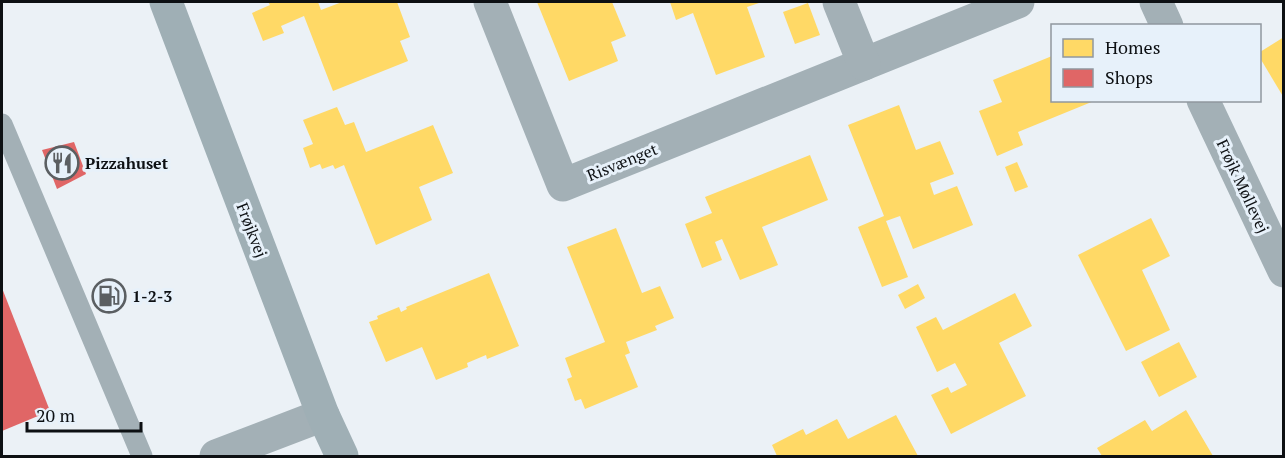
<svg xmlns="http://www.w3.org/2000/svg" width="1285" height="458" viewBox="0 0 1285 458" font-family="'PT Serif',serif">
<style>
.homes{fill:#ffd966}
.shops{fill:#e06666}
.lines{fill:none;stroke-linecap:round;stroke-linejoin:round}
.lane{stroke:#a3b0b6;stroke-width:21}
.street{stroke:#a3b0b6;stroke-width:33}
.secondary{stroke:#9fafb5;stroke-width:33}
.labels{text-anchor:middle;stroke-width:6;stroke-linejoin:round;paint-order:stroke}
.street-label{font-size:16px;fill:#0d1013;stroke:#e7f1fa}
.poi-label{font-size:16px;font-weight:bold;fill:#0d1013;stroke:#e7f1fa;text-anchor:start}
</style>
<rect width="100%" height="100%" fill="#ebf1f6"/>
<g class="homes">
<polygon points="268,2 318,2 321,10 342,2 397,2 410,37 400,41 408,61 333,91 304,16 281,26 284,33 263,41 252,13 270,5"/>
<polygon points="537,2 612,2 626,36 611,42 618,61 569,81"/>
<polygon points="670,2 762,2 747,7 765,57 716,75 693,13 676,20"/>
<polygon points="808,3 820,35 795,44 783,12"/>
<polygon points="1284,37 1284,98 1260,58 1260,52"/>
<polygon points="1052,56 1052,100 1094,101 1018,132 1023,145 997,156 979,111 1002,102 993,80"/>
<polygon points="899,105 916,150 940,141 954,174 930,183 934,195 957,186 973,225 913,249 900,216 886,221 908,277 882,287 858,227 884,216 848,125"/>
<polygon points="337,107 345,125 354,122 366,152 433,125 453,173 419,187 432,220 376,245 344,165 335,169 333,165 322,169 320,164 310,168 303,148 313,144 303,120"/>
<polygon points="810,155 828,200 762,227 778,265 740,280 722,239 715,242 722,260 702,268 685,224 712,213 705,197"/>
<polygon points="1017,162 1028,187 1015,192 1005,167"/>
<polygon points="1151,218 1170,256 1142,270 1170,330 1126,351 1078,255"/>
<polygon points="616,228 642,293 660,286 674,318 655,326 657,330 626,342 630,353 625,355 638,387 585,409 581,399 575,401 567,379 572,377 565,358 605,342 567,247"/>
<polygon points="489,273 519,346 487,359 486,355 467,363 468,367 436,380 422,347 386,362 369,322 378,319 377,316 399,307 401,312 407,309 406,307"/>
<polygon points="918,284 925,298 905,309 898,295"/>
<polygon points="1015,293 1032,326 999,343 1026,396 951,434 931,395 948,387 951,393 967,385 955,363 937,372 916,327 936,317 943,330"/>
<polygon points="1179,342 1197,377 1159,397 1141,362"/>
<polygon points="1186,410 1213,456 1102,456 1097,448 1145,420 1152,431"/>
<polygon points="896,415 918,456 777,456 772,445 803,429 806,435 837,419 848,439"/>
</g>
<g class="shops">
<polygon points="74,142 86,174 57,189 42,150"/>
<polygon points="2,288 50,411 2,431"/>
</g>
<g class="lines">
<polyline class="lane" points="2,124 142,456"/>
<g class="street">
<polyline points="490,2 563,185 1018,2"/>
<polyline points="839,2 864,64"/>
<polyline points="1156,2 1167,26"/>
<polyline points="1203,100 1284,271"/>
<polyline points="216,456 323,415"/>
</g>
<polyline class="secondary" points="166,2 323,415 342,456"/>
</g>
<defs>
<g id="restaurant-ring" transform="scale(1.725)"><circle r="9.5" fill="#e7f1fa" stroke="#5b5f62" stroke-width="1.5"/><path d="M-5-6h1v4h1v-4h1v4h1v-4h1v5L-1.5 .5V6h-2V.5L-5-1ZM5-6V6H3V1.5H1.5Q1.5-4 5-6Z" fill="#5b5f62"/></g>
<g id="fuel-ring" transform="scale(1.725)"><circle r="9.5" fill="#e7f1fa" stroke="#5b5f62" stroke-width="1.5"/><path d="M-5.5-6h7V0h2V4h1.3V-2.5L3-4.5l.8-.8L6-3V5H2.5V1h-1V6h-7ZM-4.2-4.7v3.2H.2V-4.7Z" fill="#5b5f62"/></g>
</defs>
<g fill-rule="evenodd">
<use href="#restaurant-ring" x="62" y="163"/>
<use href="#fuel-ring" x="109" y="296"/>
</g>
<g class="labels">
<g class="street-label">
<text transform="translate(622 162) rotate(-22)" y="6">Risvænget</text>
<text transform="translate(1243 186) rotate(65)" y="6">Frøjk Møllevej</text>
<text transform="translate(252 230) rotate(69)" y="6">Frøjkvej</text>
</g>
<g class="poi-label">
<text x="85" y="169">Pizzahuset</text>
<text x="132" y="302">1-2-3</text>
</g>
</g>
<rect width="1285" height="458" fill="none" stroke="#0d1013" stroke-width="6"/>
<rect x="1051" y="24" width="210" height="78" fill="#e7f1fa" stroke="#90979e" stroke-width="1.5"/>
<rect x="1063" y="39" width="30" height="18" fill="#ffd966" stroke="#90979e" stroke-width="1.5"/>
<text x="1105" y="54" font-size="18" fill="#0d1013">Homes</text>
<rect x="1063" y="69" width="30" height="18" fill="#e06666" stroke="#90979e" stroke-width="1.5"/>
<text x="1105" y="84" font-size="18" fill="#0d1013">Shops</text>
<path d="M27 422v9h114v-9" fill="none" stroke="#0d1013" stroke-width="3"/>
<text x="36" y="422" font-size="18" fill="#0d1013" stroke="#e7f1fa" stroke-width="4.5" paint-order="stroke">20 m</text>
</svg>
